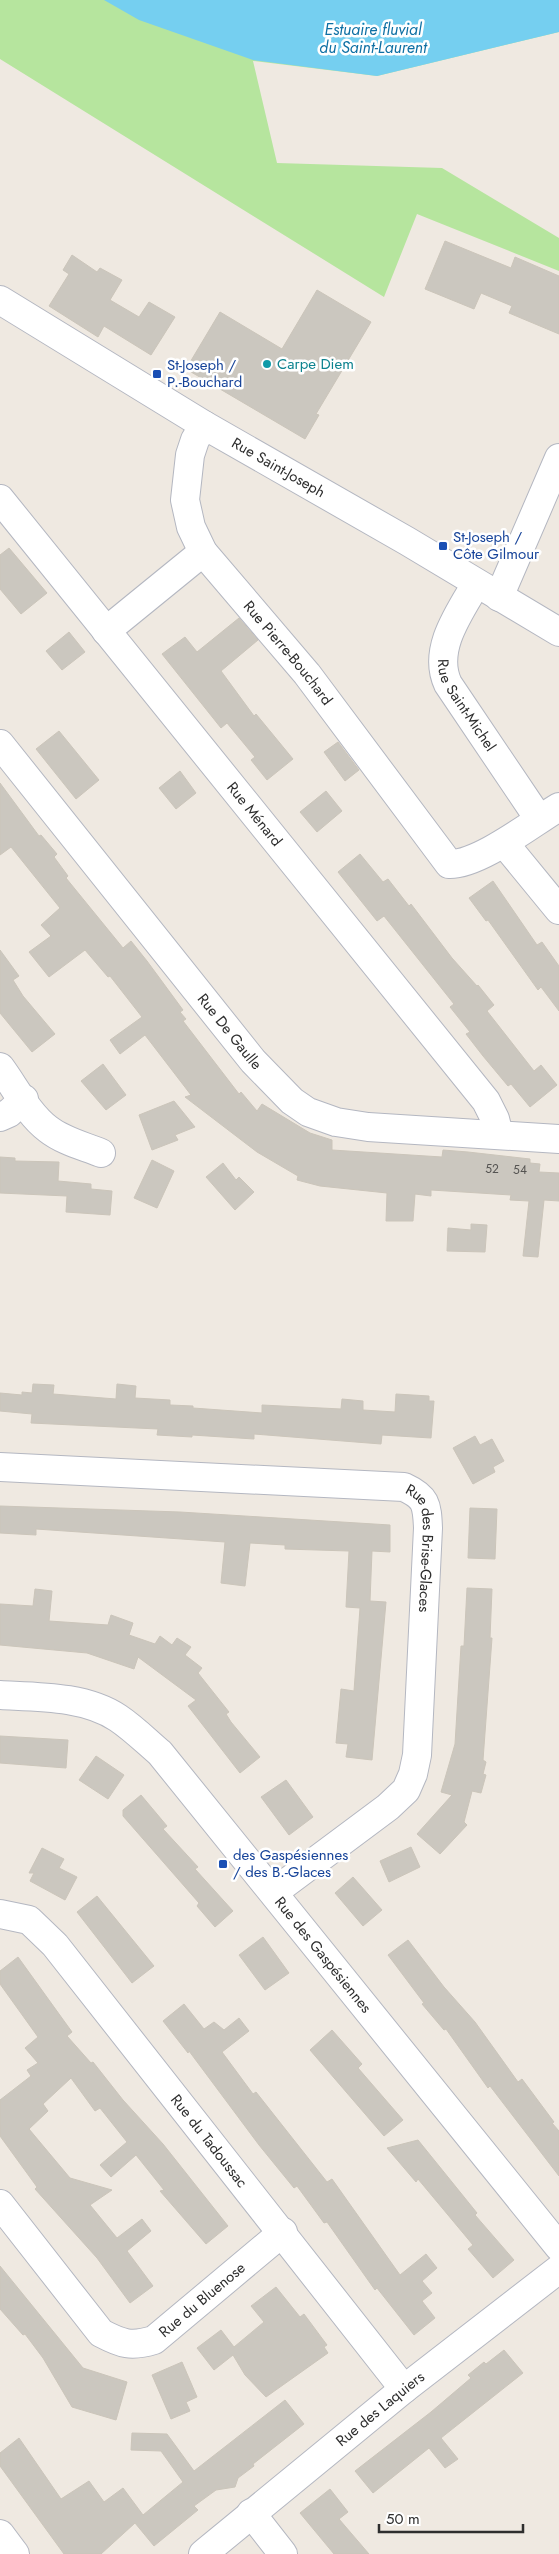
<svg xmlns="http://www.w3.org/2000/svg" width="559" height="2554" viewBox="0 0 559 2554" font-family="Jost,sans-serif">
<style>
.green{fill:#b6e59e}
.water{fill:#75cff0}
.building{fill:#cbc7bf;stroke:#cbc5ba}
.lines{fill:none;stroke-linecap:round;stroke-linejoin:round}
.minor-casing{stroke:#b4b7c1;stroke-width:30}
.minor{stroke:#fff;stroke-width:28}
.culture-dot{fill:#0f9aa8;stroke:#fff;stroke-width:2}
.transit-dot{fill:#1a4fb4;stroke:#fff;stroke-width:2}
.labels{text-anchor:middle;stroke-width:5;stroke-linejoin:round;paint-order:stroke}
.number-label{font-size:12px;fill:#555452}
.culture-label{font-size:15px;fill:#0d838f;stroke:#fff;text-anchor:start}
.transit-label{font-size:15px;fill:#164399;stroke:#fff;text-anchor:start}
.street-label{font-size:15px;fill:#2e2e2e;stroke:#fff}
.water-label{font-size:16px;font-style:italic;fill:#0d6fa3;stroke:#fff}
</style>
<rect width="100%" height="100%" fill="#efe9e1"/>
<polygon class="green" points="0,0 559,0 559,32 377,76 253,61 277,163 442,168 559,238 559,271 417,214 384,297 0,59"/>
<polygon class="water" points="104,0 559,0 559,32 377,76 253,60 139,20"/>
<g class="building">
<polygon points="445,241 511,268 515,257 559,276 559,334 509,313 512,306 481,293 474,309 425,289"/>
<polygon points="72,255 97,272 100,268 122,280 110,300 139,317 149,302 175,317 151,355 104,326 98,337 49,306 69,274 63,270"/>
<polygon points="317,290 371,322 316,414 319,415 305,439 186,369 220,312 282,349"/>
<polygon points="9,548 47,593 21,614 0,589 0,555"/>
<polygon points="239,618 258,640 221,671 254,716 256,714 293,759 267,780 251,760 255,757 227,723 221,728 162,654 185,637 197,652"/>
<polygon points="69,632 85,652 62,670 46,651"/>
<polygon points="59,731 99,780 76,799 36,749"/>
<polygon points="338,742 359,770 345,781 324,752"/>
<polygon points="180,771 196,793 176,809 159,788"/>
<polygon points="0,783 39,836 41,835 57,854 54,857 68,876 66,878 123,948 131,941 147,961 183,1010 180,1012 186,1019 183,1021 239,1094 241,1092 257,1111 262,1104 310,1133 332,1140 332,1150 442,1157 443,1150 468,1152 530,1159 530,1163 540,1164 539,1172 559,1173 559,1201 544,1200 538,1257 523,1256 529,1201 510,1200 511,1195 431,1190 431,1196 415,1194 413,1221 386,1221 387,1193 320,1186 297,1180 298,1176 257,1152 185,1097 191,1095 145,1035 120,1054 110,1040 142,1017 110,976 108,977 85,950 49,977 29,952 51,936 41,925 60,908 11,847 0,855"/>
<polygon points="326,791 342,811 317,832 300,812"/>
<polygon points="360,854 383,882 388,879 409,906 411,904 452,958 477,986 478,985 494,1005 487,1011 534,1071 541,1065 557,1085 530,1107 511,1084 508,1086 483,1056 466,1034 470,1032 450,1007 454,1004 384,916 377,921 338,872"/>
<polygon points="493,881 537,945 542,942 559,966 559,1011 541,987 538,990 488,920 486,921 469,898"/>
<polygon points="0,950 19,976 13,980 23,996 55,1034 32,1052 0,1013"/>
<polygon points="103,1064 126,1095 106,1110 81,1081"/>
<polygon points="174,1101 195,1127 175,1135 178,1140 152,1150 139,1115"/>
<polygon points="0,1157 15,1158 15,1161 59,1162 58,1181 91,1184 91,1189 112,1191 110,1215 66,1212 67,1196 0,1193"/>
<polygon points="152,1160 174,1171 157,1208 134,1198"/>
<polygon points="223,1163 236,1180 239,1177 254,1192 235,1210 206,1177"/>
<polygon points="471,1224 487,1225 485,1252 447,1251 448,1228 471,1230"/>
<polygon points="33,1384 54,1385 53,1394 116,1399 117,1384 136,1386 135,1398 170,1400 170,1405 193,1406 193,1408 262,1413 262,1405 341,1409 342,1399 363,1401 363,1410 395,1412 396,1394 429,1396 429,1401 434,1401 431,1438 382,1435 381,1444 254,1434 254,1439 192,1435 192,1437 157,1435 158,1429 31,1423 32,1414 0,1411 0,1393 22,1395 22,1392 32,1393"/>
<polygon points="475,1436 480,1445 492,1439 504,1461 493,1467 495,1472 473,1484 453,1448"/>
<polygon points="0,1506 180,1512 390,1525 390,1552 372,1551 370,1601 386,1602 372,1760 346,1757 348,1744 336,1743 341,1689 354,1691 360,1608 346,1607 349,1551 285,1549 285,1545 250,1543 245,1586 221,1583 225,1542 36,1529 36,1535 0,1533"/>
<polygon points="470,1508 497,1509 495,1559 468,1558"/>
<polygon points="467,1588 492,1589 490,1638 492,1638 483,1760 486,1762 483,1774 486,1775 481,1793 472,1791 464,1822 467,1825 440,1854 417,1834 452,1795 441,1792 455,1744 461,1646 464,1646"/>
<polygon points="35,1589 52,1591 49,1621 108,1625 111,1615 133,1623 129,1635 155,1644 160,1636 172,1645 177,1638 191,1647 185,1655 202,1668 198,1673 229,1712 226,1714 231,1722 260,1757 240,1773 188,1706 196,1700 138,1657 134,1669 87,1653 0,1645 0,1604 33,1606"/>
<polygon points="0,1736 68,1740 66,1768 0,1763"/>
<polygon points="96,1756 124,1775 108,1799 79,1780"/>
<polygon points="286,1780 313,1817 289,1835 261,1797"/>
<polygon points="141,1795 167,1826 163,1829 198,1867 195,1869 233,1911 215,1927 197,1906 199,1903 123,1816 123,1810"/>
<polygon points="411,1847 420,1867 389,1882 380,1861"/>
<polygon points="42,1848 64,1859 59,1868 77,1877 65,1900 30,1881 34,1873 29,1873"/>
<polygon points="353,1877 382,1910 363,1926 335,1893"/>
<polygon points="97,1896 154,1966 132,1983 77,1912"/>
<polygon points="263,1937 289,1973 265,1990 239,1955"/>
<polygon points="408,1940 444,1987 475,2022 518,2082 522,2079 554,2122 552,2123 559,2131 559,2176 490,2086 488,2088 446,2029 444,2030 422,2004 424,2003 388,1955"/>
<polygon points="18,1957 72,2032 67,2036 91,2063 93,2062 123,2100 163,2144 228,2226 206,2244 160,2191 164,2190 136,2155 111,2177 100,2165 127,2142 100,2108 95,2111 71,2078 43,2104 48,2111 29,2129 70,2178 112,2190 90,2205 117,2238 142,2219 151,2231 127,2251 153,2286 130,2303 97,2258 35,2189 37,2187 0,2136 0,2100 31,2076 27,2070 38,2063 25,2048 38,2037 0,1984 0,1971"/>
<polygon points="184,2004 204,2029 214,2022 224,2030 239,2018 249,2031 222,2052 253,2094 256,2092 327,2182 332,2179 400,2275 426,2254 437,2268 422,2281 432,2293 422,2301 435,2318 414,2335 377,2288 375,2290 327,2222 324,2223 297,2186 294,2188 259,2145 189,2051 188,2053 163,2021"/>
<polygon points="332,2030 362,2064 358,2068 403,2120 384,2136 310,2050"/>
<polygon points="418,2140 477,2213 475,2215 514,2260 493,2278 468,2249 473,2245 418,2179 416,2182 387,2148"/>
<polygon points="0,2266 83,2368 127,2382 116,2420 72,2407 43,2358 25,2334 23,2335 0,2309"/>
<polygon points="276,2287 300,2317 304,2314 327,2345 324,2347 328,2353 266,2397 245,2375 233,2355 214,2370 197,2348 221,2330 234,2347 264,2322 251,2306"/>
<polygon points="504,2350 523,2373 441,2438 458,2459 445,2468 429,2448 373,2493 355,2471 431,2412 471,2378 468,2375 484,2362 486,2364"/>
<polygon points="182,2362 197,2397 186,2402 190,2411 171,2419 152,2375"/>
<polygon points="285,2400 304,2424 253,2464 254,2466 238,2478 235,2487 216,2490 194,2506 198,2510 154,2546 135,2523 101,2554 64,2554 0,2466 0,2453 19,2438 61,2499 89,2481 104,2502 123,2488 143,2515 183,2482 161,2451 131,2450 132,2433 167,2434 194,2471"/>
<polygon points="330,2489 348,2512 339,2519 369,2554 334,2554 300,2513"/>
</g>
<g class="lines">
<g class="minor-casing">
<g id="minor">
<path id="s1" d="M0,300L204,425L407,541L559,632"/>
<path id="s2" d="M204,425L195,440L190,455L185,500L191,527L203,552L307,674L449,864C479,865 532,823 559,807"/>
<path id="s3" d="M0,499L486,1101L495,1119L499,1135"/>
<path id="s4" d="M476,584C459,613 432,650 448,684L539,819"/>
<polyline points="499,597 559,458"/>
<polyline points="106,631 203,552"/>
<path id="s5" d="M0,744L253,1061L292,1101L308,1112L336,1122L368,1127L559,1139"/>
<polyline points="504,843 559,910"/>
<path d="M0,1067C15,1087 28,1114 48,1129C63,1141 84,1146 101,1153"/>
<polyline points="0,1117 9,1113 24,1099"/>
<path id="s6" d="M0,1467L404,1487C426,1497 427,1504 428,1528L417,1755L413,1774L406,1790L388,1807L274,1892"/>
<path id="s7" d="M0,1695C38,1697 85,1696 118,1718C133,1728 146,1741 160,1753L559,2247"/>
<path id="s8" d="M0,1914L29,1920L55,1945L404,2389"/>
<path id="s9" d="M0,2204L101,2333C122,2344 131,2347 154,2340L283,2232"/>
<polyline points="251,2513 283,2554"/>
<polyline points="0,2534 15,2554"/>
<path id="s10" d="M203,2554L404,2389L559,2269"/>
</g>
</g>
<use href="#minor" class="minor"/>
</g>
<circle class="culture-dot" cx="267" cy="364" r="5"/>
<g class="transit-dot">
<rect x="152" y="369" width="10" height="10" rx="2.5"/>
<rect x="438" y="541" width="10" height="10" rx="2.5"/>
<rect x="218" y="1859" width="10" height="10" rx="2.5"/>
</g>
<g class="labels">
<g class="number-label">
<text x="492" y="1173">52</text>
<text x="520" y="1174">54</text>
</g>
<g class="culture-label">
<text x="277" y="369">Carpe Diem</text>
</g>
<g class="transit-label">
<text x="167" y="370">St-Joseph /<tspan x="167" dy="17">P.-Bouchard</tspan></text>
<text x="453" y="542">St-Joseph /<tspan x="453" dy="17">Côte Gilmour</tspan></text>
<text x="233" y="1860">des Gaspésiennes<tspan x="233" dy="17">/ des B.-Glaces</tspan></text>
</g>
<g class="street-label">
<text dy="5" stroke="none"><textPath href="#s1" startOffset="325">Rue Saint-Joseph</textPath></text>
<text dy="5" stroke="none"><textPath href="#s2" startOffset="266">Rue Pierre-Bouchard</textPath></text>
<text dy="5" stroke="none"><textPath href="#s4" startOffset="135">Rue Saint-Michel</textPath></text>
<text dy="5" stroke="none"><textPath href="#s3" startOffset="405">Rue Ménard</textPath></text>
<text dy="5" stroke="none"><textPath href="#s5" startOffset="368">Rue De Gaulle</textPath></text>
<text dy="5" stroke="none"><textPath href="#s6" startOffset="474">Rue des Brise-Glaces</textPath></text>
<text dy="5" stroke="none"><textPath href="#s7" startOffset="436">Rue des Gaspésiennes</textPath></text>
<text dy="5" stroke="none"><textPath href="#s8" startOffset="315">Rue du Tadoussac</textPath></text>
<text dy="5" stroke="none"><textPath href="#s9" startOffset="282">Rue du Bluenose</textPath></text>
<text dy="5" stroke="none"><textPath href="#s10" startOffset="229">Rue des Laquiers</textPath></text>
</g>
<g class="water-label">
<text x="373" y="35">Estuaire fluvial<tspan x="373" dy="18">du Saint-Laurent</tspan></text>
</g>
</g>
<path d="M379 2524v8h144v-8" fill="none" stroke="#2e2e2e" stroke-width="2.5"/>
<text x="386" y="2524" font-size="15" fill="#2e2e2e" stroke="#ffffff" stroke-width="4" paint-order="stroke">50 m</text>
</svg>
